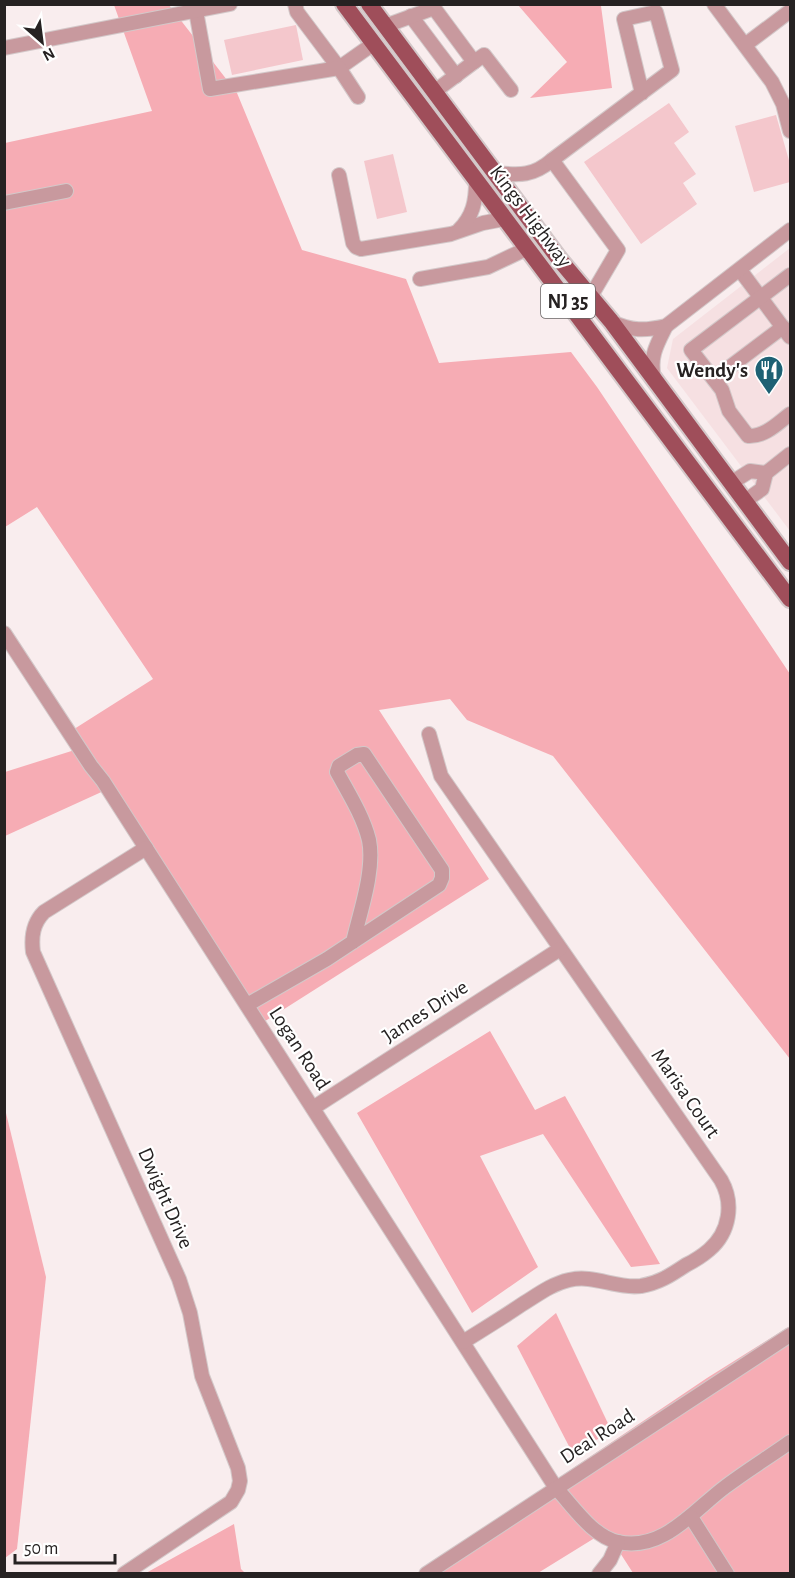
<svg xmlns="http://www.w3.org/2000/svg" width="795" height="1578" viewBox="0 0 795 1578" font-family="'Alegreya Sans',sans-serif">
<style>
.built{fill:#f6e0e2}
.green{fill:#f6acb4}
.building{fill:#f4c7cc}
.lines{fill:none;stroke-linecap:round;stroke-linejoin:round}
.minor-casing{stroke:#d3c8c9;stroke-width:16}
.major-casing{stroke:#d3c8c9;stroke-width:20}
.minor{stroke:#c8999e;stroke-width:14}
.major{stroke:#9f4e5a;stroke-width:16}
.labels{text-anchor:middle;stroke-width:4.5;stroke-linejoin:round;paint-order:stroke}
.shield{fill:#fff;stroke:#676464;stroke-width:1.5}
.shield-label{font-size:20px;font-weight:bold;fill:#262222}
.street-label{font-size:21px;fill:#262222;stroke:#fff}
.poi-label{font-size:21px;font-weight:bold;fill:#262222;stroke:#fff;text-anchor:end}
</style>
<rect width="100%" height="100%" fill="#f9edee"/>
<polygon class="built" points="790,248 790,531 667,368 673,339"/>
<g class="green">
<polygon points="598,4 601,6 612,88 530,98 567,62 518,5"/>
<polygon points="114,5 169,5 237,93 302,250 406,279 439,363 571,352 597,387 790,674 790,1059 553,756 467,720 450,699 379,710 489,879 259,1025 108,789 5,836 5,772 81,748 71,731 153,679 37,507 5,527 5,143 152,111"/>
<polygon points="490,1031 535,1110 565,1096 660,1264 631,1267 543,1134 480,1156 538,1267 472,1313 357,1113"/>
<polygon points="5,1109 46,1277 17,1549 5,1558"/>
<polygon points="556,1313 612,1432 572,1452 517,1346"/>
<polygon points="790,1326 790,1573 633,1573 606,1531 538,1573 416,1574 707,1378"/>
<polygon points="234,1524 241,1569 245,1573 146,1573"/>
</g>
<g class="building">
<polygon points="296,25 303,60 232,75 224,40"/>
<polygon points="669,103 689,132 674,143 696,174 683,183 697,204 641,244 584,162"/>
<polygon points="776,115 790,164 790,182 754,192 735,126"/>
<polygon points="393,154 407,212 377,219 364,161"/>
</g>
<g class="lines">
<g class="minor-casing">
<g id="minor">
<polyline points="295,4 297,12 339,68 373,44"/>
<polyline points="714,4 772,82 783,104 790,131"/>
<polyline points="196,11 210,89 339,68 358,97"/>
<polyline points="411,16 456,76"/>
<polyline points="385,26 434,8 474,62 434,92"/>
<polyline points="745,45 790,11"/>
<polyline points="4,48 230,4"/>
<polyline points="474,62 484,55 511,90"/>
<path d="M495,173C519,175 532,177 552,160"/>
<polyline points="339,175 353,243 356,247 361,249 451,234 483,223 504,219"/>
<polyline points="4,203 66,191"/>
<path d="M459,230C473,216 476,201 476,182"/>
<polyline points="740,270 790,337"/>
<path d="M790,275L691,350L722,390L729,411L748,436C765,437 778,423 790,414"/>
<polyline points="420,279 488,267 526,249"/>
<polyline points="591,296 618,250 552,160 672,70 656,12 624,19 642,93"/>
<path d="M612,322C631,331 645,331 666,326L790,230"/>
<path d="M654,378C649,357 657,344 666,326"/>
<polyline points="714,379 783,327"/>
<polyline points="766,473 790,454"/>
<polyline points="731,483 750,471 766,473 762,489 745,501"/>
<path d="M4,633L91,766L103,781L556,1488C573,1506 593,1537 618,1542C663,1552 694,1510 725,1487C746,1471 769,1457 790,1442"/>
<path d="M429,734L441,776L721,1180C734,1203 730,1232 709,1250C702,1256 694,1261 686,1265C671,1275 659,1283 641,1286C616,1289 594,1274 569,1280C551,1284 536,1296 521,1305C502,1318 482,1330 463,1342"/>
<path d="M247,1005L327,959L439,885L442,878V870L364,754L357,755L339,766L337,772C349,794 363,816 369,840C375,870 360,912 353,942"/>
<polyline points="313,1108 560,949"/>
<polyline points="691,1517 727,1574"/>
<path d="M124,1574L231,1502L238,1490L240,1481L238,1468L202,1376L190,1313L179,1279L33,952C31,936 33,923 44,912L146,848"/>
<polyline points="426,1574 790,1335"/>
<polyline points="599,1574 610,1560 618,1542"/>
</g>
</g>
<g class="major-casing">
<g id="major">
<polyline points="344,4 790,599"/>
<polyline points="369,4 559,259 611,321 790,562"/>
</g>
</g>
<use href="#minor" class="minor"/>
<use href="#major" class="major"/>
</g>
<defs>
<g id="restaurant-pin" transform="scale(1.5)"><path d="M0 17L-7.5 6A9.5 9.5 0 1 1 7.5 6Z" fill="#1e6174" stroke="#fff"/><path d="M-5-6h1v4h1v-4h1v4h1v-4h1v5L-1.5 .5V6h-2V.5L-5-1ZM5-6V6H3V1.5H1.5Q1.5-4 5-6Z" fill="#fff"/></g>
</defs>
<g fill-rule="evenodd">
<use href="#restaurant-pin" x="769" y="370"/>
</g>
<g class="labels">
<rect class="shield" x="541" y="284" width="54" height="34" rx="4.5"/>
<g class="shield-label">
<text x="568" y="308">NJ 35</text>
</g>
<g class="street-label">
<text transform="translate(531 216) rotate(53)" y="7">Kings Highway</text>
<text transform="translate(425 1011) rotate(-33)" y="7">James Drive</text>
<text transform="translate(300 1048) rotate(57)" y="7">Logan Road</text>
<text transform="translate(686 1093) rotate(55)" y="7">Marisa Court</text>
<text transform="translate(166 1198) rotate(66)" y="7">Dwight Drive</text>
<text transform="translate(597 1436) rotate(-33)" y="7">Deal Road</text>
</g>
<g class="poi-label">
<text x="748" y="377">Wendy's</text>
</g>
</g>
<rect width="795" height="1578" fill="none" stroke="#262222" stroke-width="12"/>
<g transform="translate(42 42) rotate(152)" stroke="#ffffff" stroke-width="4.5" paint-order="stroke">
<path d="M0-4.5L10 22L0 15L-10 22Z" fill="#262222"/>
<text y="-9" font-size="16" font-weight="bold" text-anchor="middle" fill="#262222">N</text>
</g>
<path d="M15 1554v9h100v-9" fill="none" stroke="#262222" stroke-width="3"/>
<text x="24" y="1554" font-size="18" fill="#262222" stroke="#ffffff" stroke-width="4.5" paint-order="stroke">50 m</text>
</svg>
